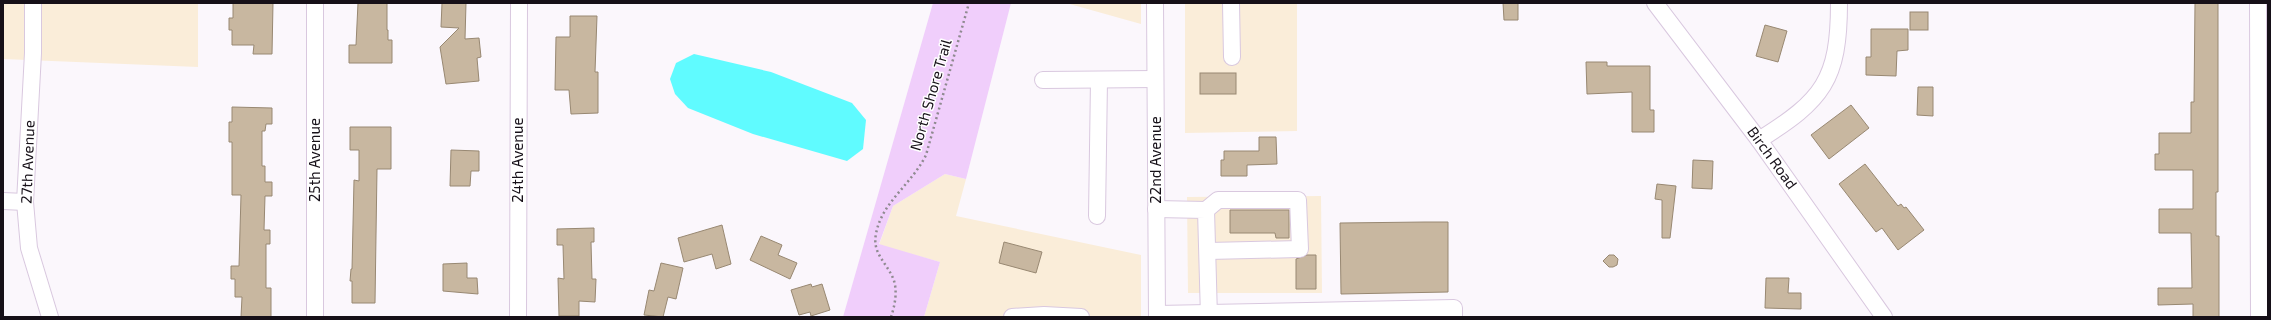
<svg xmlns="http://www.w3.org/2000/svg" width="2271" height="320" viewBox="0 0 2271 320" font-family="'Exo 2',sans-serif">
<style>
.commercial{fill:#faedd9}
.green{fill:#f0cefb}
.water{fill:#60fbff}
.building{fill:#c8b7a0;stroke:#988872}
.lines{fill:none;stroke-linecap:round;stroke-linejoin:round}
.minor-casing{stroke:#d9c8df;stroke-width:18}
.path{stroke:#8f8a90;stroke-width:2.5;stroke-dasharray:2 3;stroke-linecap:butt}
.minor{stroke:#fff;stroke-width:16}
.labels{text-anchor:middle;stroke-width:3;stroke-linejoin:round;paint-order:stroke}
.street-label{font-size:15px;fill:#161018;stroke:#fff}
</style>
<rect width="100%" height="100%" fill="#fbf7fc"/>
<g class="commercial">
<polygon points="3,3 198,3 198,67 3,59"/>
<polygon points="1066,3 1141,3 1141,24"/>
<polygon points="1185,3 1297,3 1297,131 1185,133"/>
<polygon points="945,174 966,179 956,216 1141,255 1141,317 924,317 940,262 879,245 893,206"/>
<polygon points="1321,196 1322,293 1188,293 1187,197"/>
</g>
<polygon class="green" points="933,3 1011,3 966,179 945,174 893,206 879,244 940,262 924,317 843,317"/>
<polygon class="water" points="694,54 771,72 852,103 866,120 863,149 847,161 753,134 688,108 675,94 670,79 676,63"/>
<g class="building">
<polygon points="233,3 273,3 272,54 253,54 254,45 232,45 232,30 229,30 229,18 233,18"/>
<polygon points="358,3 387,3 387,30 388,30 388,40 392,40 392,63 349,63 349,45 356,45"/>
<polygon points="442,3 466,3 465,39 479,38 481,57 477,58 479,81 446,84 440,47 459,28 441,27"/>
<polygon points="1503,3 1518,3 1518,20 1504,20"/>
<polygon points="2195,3 2218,3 2218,192 2216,192 2216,236 2219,236 2219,317 2193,317 2193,304 2158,305 2158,288 2192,288 2191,233 2159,233 2159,209 2193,209 2193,170 2155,170 2155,154 2159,154 2159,133 2191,133 2191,102 2194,102"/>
<rect x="1910" y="12" width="18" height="18"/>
<polygon points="570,16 597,16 595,72 598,72 598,113 571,114 569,90 555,90 556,37 570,37"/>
<polygon points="1765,25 1787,31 1778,62 1756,56"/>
<polygon points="1871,29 1908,29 1908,50 1897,51 1896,76 1866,75 1866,57 1871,57"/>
<polygon points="1586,62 1607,62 1607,66 1650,66 1650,110 1654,110 1654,132 1632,132 1632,92 1587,94"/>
<rect x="1200" y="73" width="36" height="21"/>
<polygon points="1918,87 1933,87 1933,116 1917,115"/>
<polygon points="1851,105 1869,128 1829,159 1811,135"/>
<polygon points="232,107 272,108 272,124 266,124 265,131 262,131 262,166 265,166 265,182 272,182 272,196 265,196 264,230 270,230 270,244 266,244 266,288 271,288 271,317 241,317 242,297 235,297 235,279 231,279 231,266 239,266 241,195 232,195 232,142 229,142 229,122 232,122"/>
<polygon points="350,127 391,127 391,169 377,169 375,303 352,303 352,281 350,281 351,269 352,269 354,180 359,181 359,150 350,150"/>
<polygon points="1259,137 1276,137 1277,164 1247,165 1247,176 1221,176 1221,160 1224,160 1224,151 1259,151"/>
<polygon points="451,150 479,151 479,171 471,171 470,186 450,186"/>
<polygon points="1693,160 1713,161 1712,189 1692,188"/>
<polygon points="1865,164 1898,206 1901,204 1904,208 1906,207 1924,230 1898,250 1882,228 1876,232 1839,184"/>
<polygon points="1657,184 1676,186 1670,238 1662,238 1662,200 1655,199"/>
<polygon points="1230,210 1289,210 1289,238 1276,238 1275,233 1230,233"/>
<polygon points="1425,222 1448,222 1448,292 1341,294 1340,223"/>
<polygon points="722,225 731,264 716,269 712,254 684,262 678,238"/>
<polygon points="594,228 594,242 591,242 592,279 596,279 595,302 579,301 579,316 559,316 558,278 564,279 563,245 557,245 557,229"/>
<polygon points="761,236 782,245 778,255 797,263 790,279 750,260"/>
<polygon points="1004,242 1042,252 1036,273 999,263"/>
<polygon points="1307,255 1316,255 1316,289 1296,289 1296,259"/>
<polygon points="1609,255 1614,255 1618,259 1617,265 1613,267 1609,267 1603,261"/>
<polygon points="467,263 467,278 477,278 478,294 443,291 443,264"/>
<polygon points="661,263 683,268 676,299 668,297 663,317 644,315 649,290 654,291"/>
<polygon points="1766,278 1789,278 1788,293 1801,293 1801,309 1765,308"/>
<polygon points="811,284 812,287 822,284 830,310 811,316 810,312 799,315 791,290"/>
</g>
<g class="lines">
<g class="minor-casing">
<g id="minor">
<polyline points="33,3 33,53 25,202 29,248 50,317"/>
<polyline points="315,3 315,317"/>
<polyline points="1155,3 1157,317"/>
<polyline points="1231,3 1232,57"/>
<polyline points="1655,3 1759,140 1884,317"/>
<polyline points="2258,3 2259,317"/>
<polyline points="1043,80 1155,79"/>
<path d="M1759,140C1823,100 1839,80 1839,3"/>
<polyline points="3,201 25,202"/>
<polyline points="1156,209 1206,210 1209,317"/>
<polyline points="1206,210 1218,200 1298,200 1300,249 1208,251"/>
<polyline points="1097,216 1099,80"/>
<polyline points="1157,314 1454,308 1454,317"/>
<polyline points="518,317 519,3"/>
<polyline points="1012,317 1044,315 1081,317"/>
</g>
</g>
<path class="path" d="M891,317C895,305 898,290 893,278C886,262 872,253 876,234C881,203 912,184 926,155L969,3"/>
<use href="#minor" class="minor"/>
</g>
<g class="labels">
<g class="street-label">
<text transform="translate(931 95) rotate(-74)" y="5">North Shore Trail</text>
<text transform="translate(1772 158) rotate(54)" y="5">Birch Road</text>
<text transform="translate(315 160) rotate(-90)" y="5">25th Avenue</text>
<text transform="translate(518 160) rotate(-90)" y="5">24th Avenue</text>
<text transform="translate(1156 160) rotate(-90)" y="5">22nd Avenue</text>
<text transform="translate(28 162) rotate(-88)" y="5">27th Avenue</text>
</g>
</g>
<rect width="2271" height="320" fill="none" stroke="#161018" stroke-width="8"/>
</svg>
